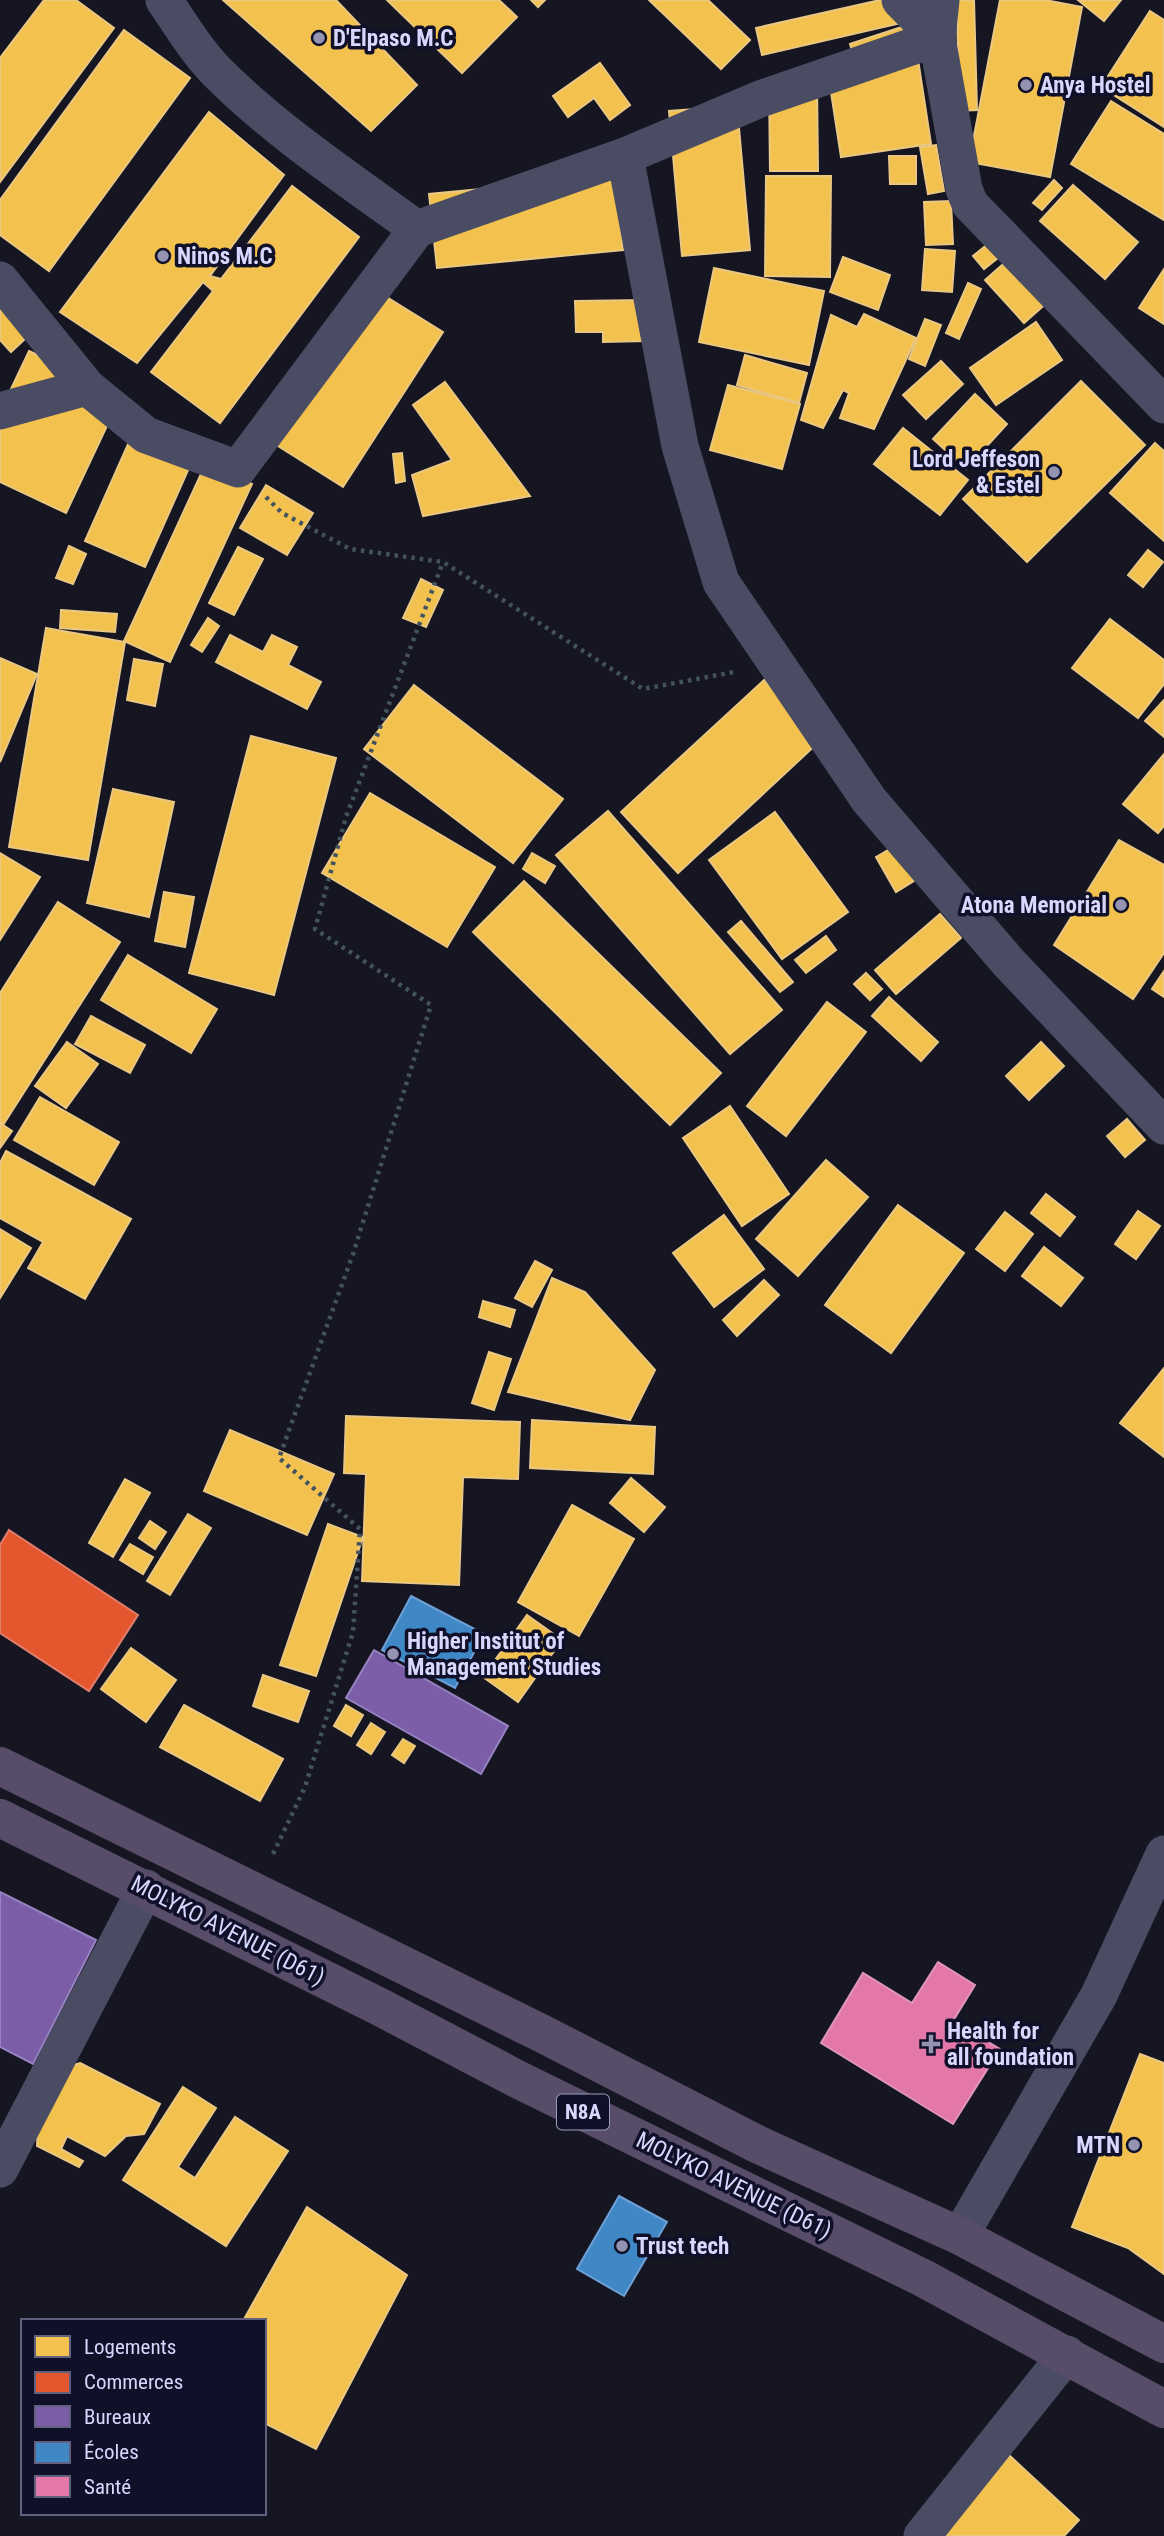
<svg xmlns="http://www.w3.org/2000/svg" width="1164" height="2536" viewBox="0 0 1164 2536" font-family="'Roboto Condensed',sans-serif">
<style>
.homes{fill:#f2c14e;stroke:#eac883;stroke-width:2}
.shops{fill:#e4572e;stroke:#e07e6d;stroke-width:2}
.offices{fill:#7b5ea7;stroke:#9783c1;stroke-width:2}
.schools{fill:#3f88c5;stroke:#6da0d6;stroke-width:2}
.health{fill:#e377a8;stroke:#e094c2;stroke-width:2}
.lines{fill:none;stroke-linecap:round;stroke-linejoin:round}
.path{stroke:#42525e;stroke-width:4.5;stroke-dasharray:3.5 5;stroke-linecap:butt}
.minor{stroke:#4a4c64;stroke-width:37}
.trunk{stroke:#584d68;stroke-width:38}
.poi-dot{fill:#9494b2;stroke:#111029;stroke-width:2.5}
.labels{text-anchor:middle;stroke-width:7;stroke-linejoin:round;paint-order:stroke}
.shield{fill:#111029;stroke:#9c9cbf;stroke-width:2}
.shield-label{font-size:21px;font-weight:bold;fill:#d8d8ff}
.poi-label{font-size:23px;font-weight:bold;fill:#d8d8ff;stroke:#111029;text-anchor:start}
.street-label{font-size:23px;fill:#d8d8ff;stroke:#111029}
</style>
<rect width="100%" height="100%" fill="#161623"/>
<g class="homes">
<polygon points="44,0 76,0 114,28 0,182 0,58"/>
<polygon points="223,0 336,0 417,85 371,131"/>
<polygon points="387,0 499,0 517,17 462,73"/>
<polygon points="531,0 545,0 538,7"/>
<polygon points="649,0 708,0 750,40 721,69"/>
<polygon points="880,0 896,0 901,23 762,55 756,28"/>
<polygon points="957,0 974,0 977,110 959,111"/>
<polygon points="1000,0 1045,0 1082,7 1050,177 969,162"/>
<polygon points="1078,0 1121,0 1104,21"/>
<polygon points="1150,11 1164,20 1164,127 1101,87"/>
<polygon points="920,21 855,61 850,44"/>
<polygon points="124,30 190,78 49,271 0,235 0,200"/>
<polygon points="917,53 931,144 841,157 827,66"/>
<polygon points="600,63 630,105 610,120 594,98 568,117 553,96"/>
<polygon points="769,84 817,84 818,171 770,171"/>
<polygon points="1111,101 1164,134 1164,220 1071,164"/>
<polygon points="737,106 750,250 682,256 669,111"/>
<polygon points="209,112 284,175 210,276 221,279 292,186 359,237 220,423 151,372 213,291 203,282 137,363 60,312"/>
<polygon points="936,145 944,191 928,194 920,147"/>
<polygon points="889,156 916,156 916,184 890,184"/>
<polygon points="615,176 623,250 437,268 429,194"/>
<polygon points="766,176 831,176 830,277 765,276"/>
<polygon points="1054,180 1062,188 1042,210 1033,203"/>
<polygon points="1073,185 1138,242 1105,279 1040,221"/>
<polygon points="951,201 953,244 926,245 924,202"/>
<polygon points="993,240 1003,254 984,269 973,256"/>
<polygon points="925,249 955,251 952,292 922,290"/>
<polygon points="1019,250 1058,293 1024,323 985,280"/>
<polygon points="843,257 890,275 878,310 830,292"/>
<polygon points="714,268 824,291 809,365 699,342"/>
<polygon points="1164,269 1164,324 1139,308"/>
<polygon points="968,283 981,289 959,339 946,333"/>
<polygon points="369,286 443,332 343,487 270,441"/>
<polygon points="645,300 646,341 603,342 603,332 576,332 575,301"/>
<polygon points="0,305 43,322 11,352 0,340"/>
<polygon points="864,314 916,338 874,429 840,418 849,393 843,390 823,428 801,420 831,315 857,327"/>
<polygon points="925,319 941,325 925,366 909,359"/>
<polygon points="1036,322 1062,360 996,405 970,368"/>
<polygon points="29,351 122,394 66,513 0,482 0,412"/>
<polygon points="745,355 807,373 799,403 737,385"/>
<polygon points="941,361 963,384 926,419 903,395"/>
<polygon points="1081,381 1145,445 1027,562 963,499"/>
<polygon points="445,382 530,496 423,516 412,475 452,460 413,405"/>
<polygon points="728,385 800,404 782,469 710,450"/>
<polygon points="975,394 1007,424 966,469 933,439"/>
<polygon points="141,415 201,441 145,567 85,541"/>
<polygon points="903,428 968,480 940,515 874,464"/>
<polygon points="1155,443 1164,451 1164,541 1110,493"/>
<polygon points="402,453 405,481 396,483 393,454"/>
<polygon points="206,463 252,484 170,662 124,641"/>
<polygon points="266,485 313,513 287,555 240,528"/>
<polygon points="69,546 86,554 73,584 56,578"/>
<polygon points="238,547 263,559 234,615 209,603"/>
<polygon points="1148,550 1163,562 1143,587 1128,575"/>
<polygon points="421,579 443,590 426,627 403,618"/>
<polygon points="61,610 117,614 115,632 60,628"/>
<polygon points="208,618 219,626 202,652 191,645"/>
<polygon points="1110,619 1164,660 1164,684 1138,718 1072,668"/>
<polygon points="46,628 125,642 88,860 9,847"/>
<polygon points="230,635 263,652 272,635 297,647 288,665 321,682 307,709 216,662"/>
<polygon points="0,658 37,674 0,762"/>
<polygon points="134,659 163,664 155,706 127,700"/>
<polygon points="764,680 821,740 678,873 621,812"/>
<polygon points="414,685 563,799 513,863 364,749"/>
<polygon points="1164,700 1164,737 1145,721"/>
<polygon points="251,736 336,758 274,995 189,973"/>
<polygon points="1164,754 1164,826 1158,833 1123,804"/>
<polygon points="113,789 174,802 149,917 87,903"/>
<polygon points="370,793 495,867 447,947 322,873"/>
<polygon points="608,811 782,1010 730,1054 556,855"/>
<polygon points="775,812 848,912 782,959 709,860"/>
<polygon points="1119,840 1164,865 1164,953 1133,999 1054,945"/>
<polygon points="893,847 914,881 896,892 876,857"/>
<polygon points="0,853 40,877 0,940"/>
<polygon points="532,853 555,866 545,883 523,869"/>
<polygon points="524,881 721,1073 670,1125 473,932"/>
<polygon points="164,892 194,897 185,947 155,941"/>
<polygon points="58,902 120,942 3,1125 0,1123 0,993"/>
<polygon points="940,914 961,938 896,994 875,970"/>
<polygon points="741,921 793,982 780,992 728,932"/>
<polygon points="826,936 836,950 806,973 795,960"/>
<polygon points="128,955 217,1009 191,1053 101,1000"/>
<polygon points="1164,971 1164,997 1152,989"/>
<polygon points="866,973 882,989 870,1000 854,984"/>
<polygon points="889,997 938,1042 921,1061 872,1016"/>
<polygon points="827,1002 866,1032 786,1136 747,1106"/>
<polygon points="91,1016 145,1045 130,1073 75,1044"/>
<polygon points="67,1042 98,1064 66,1108 35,1086"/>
<polygon points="1041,1042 1064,1066 1029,1100 1006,1076"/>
<polygon points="40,1097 119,1142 94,1185 14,1140"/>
<polygon points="730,1106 789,1194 742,1226 683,1138"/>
<polygon points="1127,1119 1145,1140 1125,1157 1107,1136"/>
<polygon points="0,1123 12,1131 0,1148"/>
<polygon points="6,1151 131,1219 85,1299 28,1268 43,1242 0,1218 0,1163"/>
<polygon points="826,1160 868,1197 798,1276 756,1239"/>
<polygon points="1046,1194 1075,1217 1060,1236 1031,1213"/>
<polygon points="898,1205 964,1253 891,1353 825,1305"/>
<polygon points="1138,1211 1160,1226 1136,1259 1115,1244"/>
<polygon points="1005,1212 1033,1234 1005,1271 976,1249"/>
<polygon points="724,1215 764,1269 714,1307 673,1253"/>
<polygon points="0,1229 31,1248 0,1298"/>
<polygon points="1044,1247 1083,1278 1061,1306 1022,1276"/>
<polygon points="535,1261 552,1270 532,1307 515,1298"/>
<polygon points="552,1278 585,1292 655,1370 630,1420 508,1392"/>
<polygon points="764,1280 779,1295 737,1336 723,1320"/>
<polygon points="483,1301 515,1310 510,1327 479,1317"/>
<polygon points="489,1352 511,1359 494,1410 472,1403"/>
<polygon points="1164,1368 1164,1457 1120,1423"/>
<polygon points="346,1416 520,1422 518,1479 463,1477 459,1585 362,1581 366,1474 344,1473"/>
<polygon points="532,1420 655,1427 653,1474 530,1468"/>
<polygon points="230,1430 334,1474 307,1535 204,1491"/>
<polygon points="631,1478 665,1507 644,1532 610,1503"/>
<polygon points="125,1479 150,1493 113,1557 89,1543"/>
<polygon points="572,1505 634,1539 579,1636 518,1602"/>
<polygon points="188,1514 211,1528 170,1595 147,1581"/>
<polygon points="150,1521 166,1532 155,1549 139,1538"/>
<polygon points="328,1524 363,1537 316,1676 280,1665"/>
<polygon points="130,1544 153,1557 143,1574 120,1560"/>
<polygon points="527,1615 562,1640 518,1702 483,1677"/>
<polygon points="131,1648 176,1680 146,1722 101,1689"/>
<polygon points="263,1675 309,1691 298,1722 253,1706"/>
<polygon points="184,1705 283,1759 260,1801 160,1747"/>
<polygon points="346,1705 363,1715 351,1736 334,1726"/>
<polygon points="371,1723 385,1732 371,1754 357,1745"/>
<polygon points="403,1739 415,1746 404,1763 392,1755"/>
<polygon points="1140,2054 1164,2063 1164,2274 1128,2248 1072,2227"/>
<polygon points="80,2063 160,2104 144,2134 126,2136 105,2156 67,2136 61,2149 83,2161 79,2167 37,2146 38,2118 63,2068"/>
<polygon points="183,2087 216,2108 178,2167 195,2178 235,2117 288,2151 226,2246 123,2180"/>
<polygon points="307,2207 407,2275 316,2449 264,2423 264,2321 243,2321"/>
<polygon points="1009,2455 1079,2520 1064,2536 944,2536"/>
</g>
<polygon class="shops" points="9,1530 138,1615 89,1691 0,1633 0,1545"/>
<g class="offices">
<polygon points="374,1650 508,1726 481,1774 346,1698"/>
<polygon points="0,1892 96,1940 33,2064 0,2047"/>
</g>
<g class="schools">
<polygon points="411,1596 484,1634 455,1688 382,1650"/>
<polygon points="619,2196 667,2222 624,2296 577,2269"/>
</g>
<polygon class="health" points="938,1962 975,1985 953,2021 1000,2049 953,2124 821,2043 863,1973 912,2003"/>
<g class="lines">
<g class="path">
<polyline points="266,497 282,513 350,549 443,562 643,689 734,672"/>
<polyline points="273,1854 305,1787 353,1632 360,1529 279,1458 353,1254 431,1005 315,929 346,817 443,562"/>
</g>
<g class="minor">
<path d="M164,0C181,25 197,52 218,73C276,131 351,181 417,229L625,156L680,446L721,582L869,800L1009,963L1164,1126"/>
<polyline points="900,0 937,38 964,189 970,204 1164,405"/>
<polyline points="625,156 760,99 937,38 941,0"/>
<polyline points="0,280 87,387 146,435 238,469 417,229"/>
<polyline points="0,411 87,387"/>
<polyline points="0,2169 146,1888"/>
<polyline points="960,2236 1099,1995 1164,1854"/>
<polyline points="922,2536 1067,2354"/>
</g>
<g class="trunk">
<polyline points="0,1766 541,2033 759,2145 960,2236 1164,2344"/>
<polyline points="0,1818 380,2007 519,2080 923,2278 1164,2409"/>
</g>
</g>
<g class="poi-dot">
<circle cx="319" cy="38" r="7"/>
<circle cx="1026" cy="85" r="7"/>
<circle cx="163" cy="256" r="7"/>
<circle cx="1054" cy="472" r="7"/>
<circle cx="1121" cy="905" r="7"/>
<circle cx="393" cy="1654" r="7"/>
<path d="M927.5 2033.5h7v7h7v7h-7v7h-7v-7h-7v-7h7z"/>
<circle cx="1134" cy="2145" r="7"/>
<circle cx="622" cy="2246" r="7"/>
</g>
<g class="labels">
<rect class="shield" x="557" y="2094.5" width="52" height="35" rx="5"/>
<g class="shield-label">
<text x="583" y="2119">N8A</text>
</g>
<g class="poi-label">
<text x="333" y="46">D'Elpaso M.C</text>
<text x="1040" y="93">Anya Hostel</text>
<text x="177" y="264">Ninos M.C</text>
<text x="1040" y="467" text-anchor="end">Lord Jeffeson<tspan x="1040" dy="26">&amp; Estel</tspan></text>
<text x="1107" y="913" text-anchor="end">Atona Memorial</text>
<text x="407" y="1649">Higher Institut of<tspan x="407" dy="26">Management Studies</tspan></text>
<text x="947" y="2039">Health for<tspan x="947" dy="26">all foundation</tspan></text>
<text x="1120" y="2153" text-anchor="end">MTN</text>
<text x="636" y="2254">Trust tech</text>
</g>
<g class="street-label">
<text transform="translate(228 1930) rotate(27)" y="8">MOLYKO AVENUE (D61)</text>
<text transform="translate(734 2185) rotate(26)" y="8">MOLYKO AVENUE (D61)</text>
</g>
</g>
<rect x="21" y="2319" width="245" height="196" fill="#111029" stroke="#61607f" stroke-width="2"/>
<rect x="35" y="2336" width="35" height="21" fill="#f2c14e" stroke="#61607f" stroke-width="2"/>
<text x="84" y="2354" font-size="21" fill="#d8d8ff">Logements</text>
<rect x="35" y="2372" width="35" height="21" fill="#e4572e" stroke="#61607f" stroke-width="2"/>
<text x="84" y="2389" font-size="21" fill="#d8d8ff">Commerces</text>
<rect x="35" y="2406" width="35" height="21" fill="#7b5ea7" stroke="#61607f" stroke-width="2"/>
<text x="84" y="2424" font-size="21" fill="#d8d8ff">Bureaux</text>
<rect x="35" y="2442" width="35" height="21" fill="#3f88c5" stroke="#61607f" stroke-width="2"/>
<text x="84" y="2459" font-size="21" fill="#d8d8ff">Écoles</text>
<rect x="35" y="2476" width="35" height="21" fill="#e377a8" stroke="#61607f" stroke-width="2"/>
<text x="84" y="2494" font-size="21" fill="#d8d8ff">Santé</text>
</svg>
